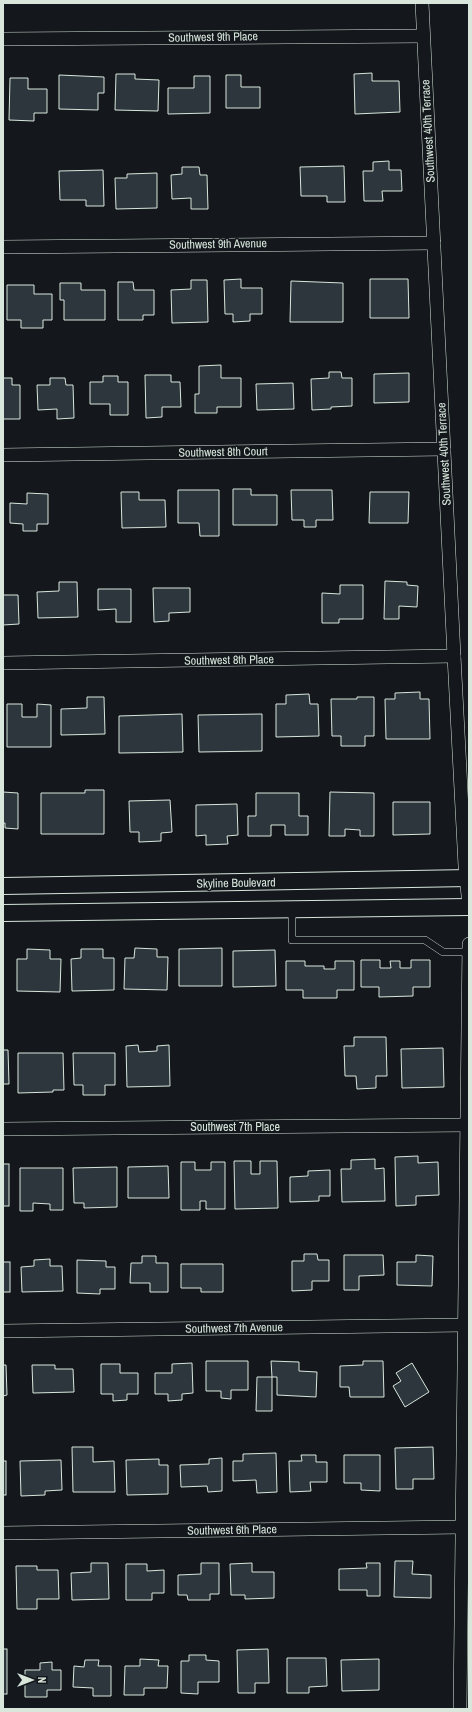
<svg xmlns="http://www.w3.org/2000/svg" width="472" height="1712" viewBox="0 0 472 1712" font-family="'Archivo Narrow',sans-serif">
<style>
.building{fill:#2c363c;stroke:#d8e6dc}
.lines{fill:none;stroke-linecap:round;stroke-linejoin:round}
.service-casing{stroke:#d8e6dc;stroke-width:8}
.minor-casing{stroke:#d8e6dc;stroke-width:14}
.tertiary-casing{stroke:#d8e6dc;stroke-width:18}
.service{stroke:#14181c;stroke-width:7}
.minor{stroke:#14181c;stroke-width:13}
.tertiary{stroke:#14181c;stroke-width:16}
.labels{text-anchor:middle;stroke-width:3;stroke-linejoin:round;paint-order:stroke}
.street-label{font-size:12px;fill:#d8e6dc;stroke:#14181c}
</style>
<rect width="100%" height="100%" fill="#14181c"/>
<g class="building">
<polygon points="372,73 372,81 399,81 400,112 355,114 354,74"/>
<polygon points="116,74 135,74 135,79 159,80 158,111 115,110"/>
<polygon points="59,75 104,77 104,93 98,93 98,110 59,109"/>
<polygon points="226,75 241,75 241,87 260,87 260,108 226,108"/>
<polygon points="194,76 210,76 210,113 168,114 168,88 194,88"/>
<polygon points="10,78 28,78 28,89 47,89 47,113 34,113 34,121 9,120"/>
<polygon points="389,161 389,170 401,170 402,191 382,191 383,201 364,201 363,171 373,171 373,162"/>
<polygon points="344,166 345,202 327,202 327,196 301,196 300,167"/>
<polygon points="182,167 199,167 200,175 207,175 208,209 191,209 191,198 172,199 171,175 182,174"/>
<polygon points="103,170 104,206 86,206 86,200 60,200 59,171"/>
<polygon points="157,173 157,208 116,209 115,178 127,178 127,174"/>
<polygon points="241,279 241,288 262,288 262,314 250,314 250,321 233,322 233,314 225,314 224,280"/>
<polygon points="370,279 408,279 409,318 370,318"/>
<polygon points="191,280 207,280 208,322 172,323 171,290 191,289"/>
<polygon points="291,281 343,283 343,322 290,322"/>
<polygon points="118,282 133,282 134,290 154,290 154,315 143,315 143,320 118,320"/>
<polygon points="60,283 81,283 81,290 105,290 105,320 64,320 64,300 60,300"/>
<polygon points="7,285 34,285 34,294 52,294 52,320 43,320 43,328 21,328 21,320 7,320"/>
<polygon points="221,365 221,378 241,378 241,407 217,407 217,413 195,413 195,394 199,394 199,366"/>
<polygon points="329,372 341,372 342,378 352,378 352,406 331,407 331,409 312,410 311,379 329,378"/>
<polygon points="409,373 409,402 374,403 374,374"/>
<polygon points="145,375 171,375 171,382 180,382 181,407 162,407 162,417 146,418"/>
<polygon points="103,376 118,376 118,382 128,382 128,415 110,415 110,404 90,404 90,382 103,382"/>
<polygon points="3,378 12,378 12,385 20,385 20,419 3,419"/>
<polygon points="50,378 65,378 66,385 73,385 74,418 57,419 57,409 38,410 37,385 50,385"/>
<polygon points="293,383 294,409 257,410 256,384"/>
<polygon points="233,489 251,489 251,495 277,495 277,525 233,525"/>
<polygon points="178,490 219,490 219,536 200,536 199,523 178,523"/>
<polygon points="291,490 332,490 333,520 316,520 316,527 304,527 304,520 292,520"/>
<polygon points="121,492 139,492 139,500 165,500 166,527 122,528"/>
<polygon points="370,492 409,492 408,523 369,523"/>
<polygon points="27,493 48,494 48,524 37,524 37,531 23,531 23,524 10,523 10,503 27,504"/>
<polygon points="385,581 407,582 407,585 418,586 417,607 399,606 399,619 384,619"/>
<polygon points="59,582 77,582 78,617 38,618 37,592 59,591"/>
<polygon points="340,585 363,585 363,619 339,619 339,623 322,623 322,593 340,594"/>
<polygon points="153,588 190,588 190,612 169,613 169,621 154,622"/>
<polygon points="98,589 131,589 131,622 116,622 116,609 98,610"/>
<polygon points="3,595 18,595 19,624 3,625"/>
<polygon points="420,692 420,699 429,699 430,739 386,739 385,699 395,699 395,693"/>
<polygon points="309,694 310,704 318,704 319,736 276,737 276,704 286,704 286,695"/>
<polygon points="87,697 104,697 105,734 61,735 61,709 87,708"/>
<polygon points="357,697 374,697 374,736 365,736 365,746 341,746 341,736 332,736 331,699 357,699"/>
<polygon points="7,704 22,704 22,717 37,717 37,704 51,705 51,747 7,747"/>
<polygon points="182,714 183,752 119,753 119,716"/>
<polygon points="262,714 262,751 199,752 198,715"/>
<polygon points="85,790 104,790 104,834 41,834 41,793 85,793"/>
<polygon points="3,792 18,793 18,829 5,828 5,823 3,823"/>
<polygon points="330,792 374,793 374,836 360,836 360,830 345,829 345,836 329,836"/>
<polygon points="256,793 299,793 299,816 308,816 308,835 285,835 285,825 271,825 271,836 248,836 248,816 256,816"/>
<polygon points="170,800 172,832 161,833 161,841 139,842 139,832 130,832 129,801"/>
<polygon points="393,802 430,802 430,834 393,835"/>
<polygon points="237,804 238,835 227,836 228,844 206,845 206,835 196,836 196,805"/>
<polygon points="135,948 157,949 157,957 168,957 167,990 124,989 125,958 134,958"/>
<polygon points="222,948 222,986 179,986 179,949"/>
<polygon points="27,949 50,950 50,959 61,959 60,992 17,991 17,959 27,959"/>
<polygon points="81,949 103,949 103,958 114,958 114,990 72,991 71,959 81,958"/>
<polygon points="275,950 276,986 233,987 233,951"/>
<polygon points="361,960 380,960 380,968 391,968 390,961 400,961 400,968 411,968 411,960 430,960 430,987 413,987 413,996 379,997 379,987 361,987"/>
<polygon points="286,961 305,961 305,966 324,966 324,969 335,969 335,961 354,961 354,990 337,990 337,998 303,998 303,990 286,990"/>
<polygon points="354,1037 386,1037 387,1076 376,1076 376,1088 357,1089 356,1076 345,1076 344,1046 354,1046"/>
<polygon points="138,1045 139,1052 157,1051 157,1046 169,1045 170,1086 127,1087 126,1046"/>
<polygon points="443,1048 444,1087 402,1088 401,1049"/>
<polygon points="3,1050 8,1050 9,1084 3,1084"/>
<polygon points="18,1053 63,1053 64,1090 53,1090 53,1092 18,1093"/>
<polygon points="73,1053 115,1053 115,1085 105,1085 105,1095 83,1095 83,1085 74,1085"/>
<polygon points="418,1156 418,1163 438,1162 439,1195 416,1196 416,1205 396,1206 395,1157"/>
<polygon points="375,1159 375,1169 384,1168 385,1201 342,1202 341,1169 351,1169 351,1160"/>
<polygon points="234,1161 251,1161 251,1174 260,1174 260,1161 277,1161 278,1208 235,1209"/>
<polygon points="181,1162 195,1162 195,1170 211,1170 211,1162 225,1162 225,1209 206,1209 206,1201 200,1201 200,1210 181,1210"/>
<rect x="3" y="1164" width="6" height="42"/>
<polygon points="168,1166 169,1198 128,1198 128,1167"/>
<polygon points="117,1167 117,1207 84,1208 84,1203 74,1203 73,1168"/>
<polygon points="20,1168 63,1168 63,1210 50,1210 50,1204 33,1203 33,1211 20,1211"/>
<polygon points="330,1170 330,1196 319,1196 319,1201 290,1202 290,1177 308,1176 308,1171"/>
<polygon points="304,1254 317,1254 318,1260 329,1260 329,1281 312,1281 312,1290 292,1291 292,1261 304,1261"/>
<polygon points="344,1255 383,1255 384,1275 359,1276 359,1290 344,1290"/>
<polygon points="416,1255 433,1256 432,1286 397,1285 397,1262 416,1262"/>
<polygon points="142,1256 156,1256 156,1263 168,1263 168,1292 150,1292 150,1283 130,1283 131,1263 142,1263"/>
<polygon points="50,1259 50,1266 62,1266 63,1291 22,1292 21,1267 34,1266 34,1260"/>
<polygon points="77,1260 106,1261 106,1267 115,1267 115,1289 100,1289 100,1294 77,1293"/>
<rect x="3" y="1262" width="7" height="30"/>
<polygon points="181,1264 223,1264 223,1292 201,1292 201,1288 181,1288"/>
<polygon points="206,1361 248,1361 248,1390 231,1390 231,1399 221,1398 221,1391 206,1391"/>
<polygon points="271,1361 299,1362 299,1371 317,1372 316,1397 277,1395 277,1377 272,1377"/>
<polygon points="363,1361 383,1361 384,1397 350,1397 349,1387 340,1387 340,1366 363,1365"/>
<polygon points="192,1363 193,1393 182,1394 182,1400 168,1401 168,1394 155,1394 155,1373 172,1373 172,1364"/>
<polygon points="412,1363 429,1392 405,1407 393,1386 401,1381 396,1373"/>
<polygon points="101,1364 120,1364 120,1373 138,1373 138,1394 127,1394 127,1400 113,1401 113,1394 101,1394"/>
<polygon points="3,1365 6,1365 7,1395 3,1396"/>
<polygon points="32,1365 55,1365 55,1369 73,1369 74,1392 33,1393"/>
<polygon points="257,1377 272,1377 272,1411 256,1411"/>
<polygon points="72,1447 93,1447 93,1462 114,1461 115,1492 73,1492"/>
<polygon points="433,1447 434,1479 413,1479 413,1489 396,1489 395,1448"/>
<polygon points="276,1453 277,1492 257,1493 256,1480 233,1481 233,1461 243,1461 243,1454"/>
<polygon points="301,1455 316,1455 316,1462 327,1462 327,1482 310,1482 311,1491 290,1492 289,1461 302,1461"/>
<polygon points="344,1455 380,1455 380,1491 361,1490 361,1483 344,1483"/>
<polygon points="222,1458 222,1491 208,1492 207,1486 181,1487 180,1465 209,1464 209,1459"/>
<polygon points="159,1459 159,1465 168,1465 168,1494 127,1495 126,1460"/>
<polygon points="61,1460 62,1490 45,1491 45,1495 21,1496 20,1461"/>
<rect x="3" y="1461" width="3" height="34"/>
<polygon points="395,1561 413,1561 412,1574 431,1575 431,1598 394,1597"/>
<polygon points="91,1563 108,1563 109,1599 72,1600 71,1573 91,1572"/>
<polygon points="201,1563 219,1563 219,1594 210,1594 210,1600 188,1600 187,1595 178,1595 178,1575 201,1574"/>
<polygon points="252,1563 252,1572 274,1572 274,1598 245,1599 245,1595 231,1595 230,1564"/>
<polygon points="366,1563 380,1563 380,1596 367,1596 367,1590 339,1590 339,1569 367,1568"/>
<polygon points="126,1564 147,1564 147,1571 164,1570 164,1593 152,1593 152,1600 126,1600"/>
<polygon points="16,1566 37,1566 37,1570 58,1570 59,1599 37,1599 37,1609 17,1609"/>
<rect x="3" y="1649" width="4" height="45"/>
<polygon points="268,1649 269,1683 255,1683 255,1693 238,1693 237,1650"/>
<polygon points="189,1655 206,1655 206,1660 219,1661 219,1682 198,1682 198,1694 181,1693 181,1661 189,1661"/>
<polygon points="287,1658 326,1658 327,1686 309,1687 309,1693 287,1693"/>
<polygon points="140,1659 159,1660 158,1666 168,1666 167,1688 144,1688 144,1695 124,1695 125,1666 140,1666"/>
<polygon points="379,1659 379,1690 342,1691 341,1660"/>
<polygon points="85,1660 99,1660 98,1666 111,1666 111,1696 93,1696 93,1688 73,1687 74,1666 84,1667"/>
<polygon points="52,1662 52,1670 61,1670 61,1690 47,1690 47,1697 25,1697 25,1670 40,1670 40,1663"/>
</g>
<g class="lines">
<g class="service-casing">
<polyline id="service" points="292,909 292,940 425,940 443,952 469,952"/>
</g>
<g class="minor-casing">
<g id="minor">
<polyline points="422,3 454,656 465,866 469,905"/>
<polyline points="3,39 423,36"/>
<polyline points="3,247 434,243"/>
<polyline points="3,455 444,449"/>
<polyline points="3,663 454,656"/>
<polyline points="3,1129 466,1125"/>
<polyline points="3,1331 464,1325"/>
<polyline points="3,1533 461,1527"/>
<polyline points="460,1709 469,944"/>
</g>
</g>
<g class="tertiary-casing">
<g id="tertiary">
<polyline points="3,886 469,878"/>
<polyline points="3,913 469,907"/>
</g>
</g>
<use href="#service" class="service"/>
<use href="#minor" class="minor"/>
<use href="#tertiary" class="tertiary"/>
</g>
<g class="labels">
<g class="street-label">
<text transform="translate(213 37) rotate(-1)" y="4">Southwest 9th Place</text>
<text transform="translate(428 131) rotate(-93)" y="4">Southwest 40th Terrace</text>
<text transform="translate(218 244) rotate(-1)" y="4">Southwest 9th Avenue</text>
<text transform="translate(223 452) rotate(-1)" y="4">Southwest 8th Court</text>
<text transform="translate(444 454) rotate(-93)" y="4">Southwest 40th Terrace</text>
<text transform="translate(229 660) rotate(-1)" y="4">Southwest 8th Place</text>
<text transform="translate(236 883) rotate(-1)" y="4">Skyline Boulevard</text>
<text x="235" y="1131">Southwest 7th Place</text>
<text transform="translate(234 1328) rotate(-1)" y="4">Southwest 7th Avenue</text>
<text transform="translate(232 1530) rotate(-1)" y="4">Southwest 6th Place</text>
</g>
</g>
<rect width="472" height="1712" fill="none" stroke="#d8e6dc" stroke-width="8"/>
<g transform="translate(32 1680) rotate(90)" stroke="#14181c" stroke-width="3" paint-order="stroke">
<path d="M0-3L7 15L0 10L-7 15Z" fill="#d8e6dc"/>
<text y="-6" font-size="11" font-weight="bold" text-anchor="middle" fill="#d8e6dc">N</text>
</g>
</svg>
